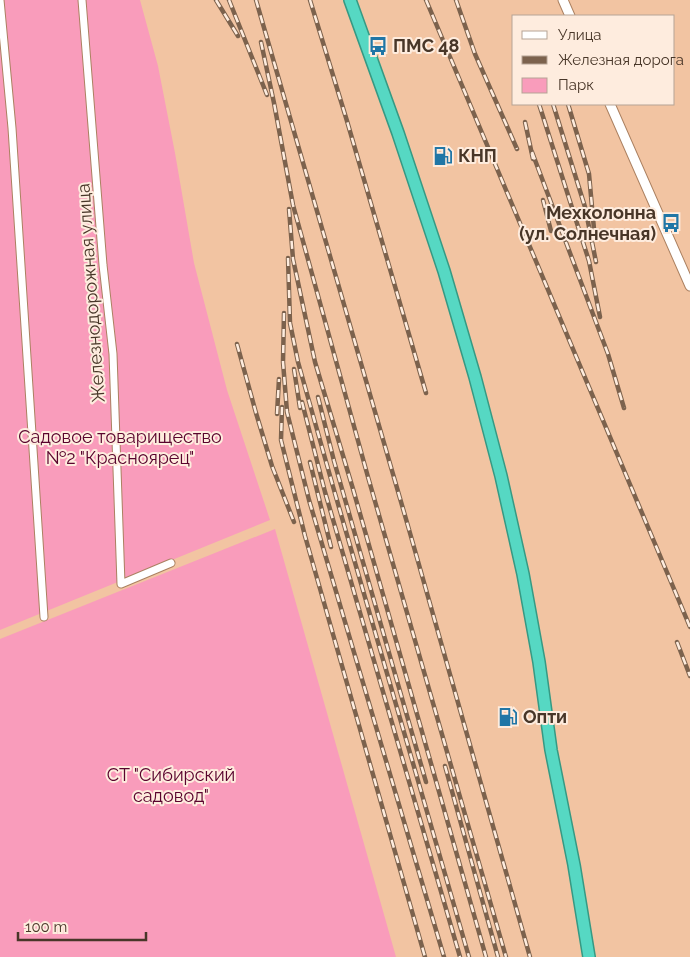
<svg xmlns="http://www.w3.org/2000/svg" width="690" height="957" viewBox="0 0 690 957" font-family="Raleway,sans-serif">
<style>
.green{fill:#f99cbb}
.lines{fill:none;stroke-linecap:round;stroke-linejoin:round}
.minor-casing{stroke:#ab8161;stroke-width:9}
.tertiary-casing{stroke:#ab8161;stroke-width:11}
.trunk-casing{stroke:#369983;stroke-width:14}
.minor{stroke:#fff;stroke-width:7}
.tertiary{stroke:#fff;stroke-width:9}
.trunk{stroke:#56d8c3;stroke-width:11}
.rail-casing{stroke:#7c624d;stroke-width:4.5}
.rail{stroke:#feecde;stroke-width:2.5;stroke-dasharray:8;stroke-linecap:butt}
.labels{text-anchor:middle;stroke-width:4;stroke-linejoin:round;paint-order:stroke}
.poi-label{font-size:18px;font-weight:bold;fill:#483628;stroke:#feecde;text-anchor:start}
.street-label{font-size:18px;fill:#483628;stroke:#feecde}
.park-label{font-size:18px;fill:#59032d;stroke:#feecde}
</style>
<rect width="100%" height="100%" fill="#f2c4a2"/>
<g class="green">
<polygon points="0,0 140,0 158,66 175,153 194,263 227,390 270,520 0,630"/>
<polygon points="275,529 396,957 0,957 0,639"/>
</g>
<g class="lines">
<g class="minor-casing">
<g id="minor">
<polyline points="0,0 12,128 44,617"/>
<polyline points="82,0 103,265 113,354 121,584 171,563"/>
</g>
</g>
<g class="tertiary-casing">
<g id="tertiary">
<polyline points="563,0 570,16"/>
<polyline points="610,104 690,286"/>
</g>
</g>
<g class="trunk-casing">
<polyline id="trunk" points="350,0 398,133 444,271 475,377 501,476 523,574 539,662 551,750 574,865 589,957"/>
</g>
<use href="#minor" class="minor"/>
<use href="#tertiary" class="tertiary"/>
<use href="#trunk" class="trunk"/>
<g class="rail-casing">
<g id="rail">
<polyline points="216,0 238,36"/>
<polyline points="229,0 267,95"/>
<polyline points="256,0 408,526 530,957"/>
<polyline points="310,0 347,121 426,393"/>
<polyline points="426,0 690,627"/>
<polyline points="456,0 475,54 517,149"/>
<polyline points="261,42 274,103 293,205 368,477 506,957"/>
<polyline points="539,104 589,261 600,317"/>
<polyline points="553,104 585,207 596,262"/>
<polyline points="568,104 589,174 594,229"/>
<polyline points="525,122 533,159"/>
<polyline points="532,152 608,354 624,408"/>
<polyline points="543,200 551,231"/>
<polyline points="289,209 293,259 315,362 353,489 486,957"/>
<polyline points="288,258 290,323 298,362 334,490 469,957"/>
<polyline points="284,313 283,362 287,412 309,500 444,957"/>
<polyline points="237,344 256,413 272,466 294,522"/>
<polyline points="294,369 300,408"/>
<polyline points="318,397 334,461 426,782"/>
<polyline points="302,402 325,492 460,957"/>
<polyline points="282,407 281,440 305,536 425,957"/>
<polyline points="277,414 279,379"/>
<polyline points="310,462 331,547"/>
<polyline points="677,642 690,676"/>
<polyline points="445,766 498,957"/>
</g>
</g>
<use href="#rail" class="rail"/>
</g>
<defs>
<g id="bus-bare" transform="scale(1.5)"><path d="M-5-6H5V4H4V6H2V4H-2V6H-4V4H-5ZM-3.5-4V0h7V-4ZM-3.5 1.2v1.5H-2V1.2ZM2 1.2v1.5H3.5V1.2Z" fill="#2076a6" stroke="#feecde" stroke-width="2.5" paint-order="stroke"/></g>
<g id="fuel-bare" transform="scale(1.5)"><path d="M-5.5-6h7V0h2V4h1.3V-2.5L3-4.5l.8-.8L6-3V5H2.5V1h-1V6h-7ZM-4.2-4.7v3.2H.2V-4.7Z" fill="#2076a6" stroke="#feecde" stroke-width="2.5" paint-order="stroke"/></g>
</defs>
<g fill-rule="evenodd">
<use href="#bus-bare" x="378" y="46"/>
<use href="#fuel-bare" x="443" y="156"/>
<use href="#bus-bare" x="671" y="223"/>
<use href="#fuel-bare" x="508" y="717"/>
</g>
<g class="labels">
<g class="poi-label">
<text x="393" y="52">ПМС 48</text>
<text x="458" y="162">КНП</text>
<text x="656" y="219" text-anchor="end">Мехколонна<tspan x="656" dy="21">(ул. Солнечная)</tspan></text>
<text x="523" y="723">Опти</text>
</g>
<g class="street-label">
<text transform="translate(91 293) rotate(-94)" y="6">Железнодорожная улица</text>
</g>
<g class="park-label">
<text x="120" y="443">Садовое товарищество<tspan x="120" dy="21">№2 "Красноярец"</tspan></text>
<text x="171" y="781">СТ "Сибирский<tspan x="171" dy="21">садовод"</tspan></text>
</g>
</g>
<rect x="512" y="15" width="162" height="90" fill="#feecde" stroke="#b5a395"/>
<rect x="522" y="31" width="25" height="8" fill="#ffffff" stroke="#b5a395"/>
<text x="558" y="40" font-size="15" fill="#483628">Улица</text>
<rect x="522" y="56" width="25" height="8" fill="#7c624d" stroke="#b5a395"/>
<text x="558" y="65" font-size="15" fill="#483628">Железная дорога</text>
<rect x="522" y="78" width="25" height="15" fill="#f99cbb" stroke="#b5a395"/>
<text x="558" y="90" font-size="15" fill="#483628">Парк</text>
<path d="M18 932v8h128v-8" fill="none" stroke="#483628" stroke-width="2.5"/>
<text x="25" y="932" font-size="15" fill="#483628" stroke="#feecde" stroke-width="4" paint-order="stroke">100 m</text>
</svg>
